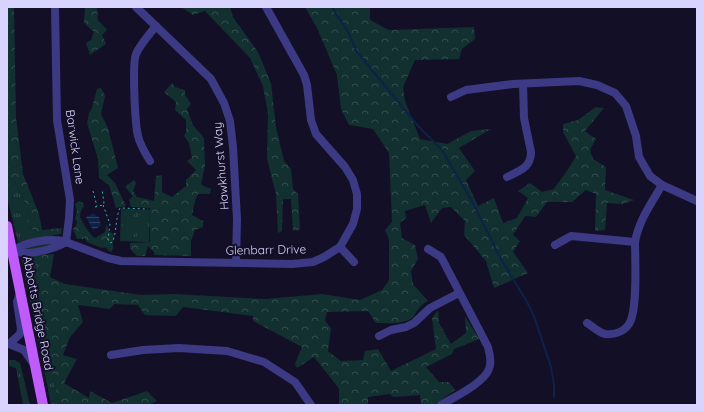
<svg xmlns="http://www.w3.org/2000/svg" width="704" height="412" viewBox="0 0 704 412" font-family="Quicksand,sans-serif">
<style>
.grass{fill:url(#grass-tufts)}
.forest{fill:url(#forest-crowns)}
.pitch{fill:#12302f}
.water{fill:url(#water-rules)}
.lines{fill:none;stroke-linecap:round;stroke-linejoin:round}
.stream{stroke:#0c2248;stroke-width:2}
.path{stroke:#2fb8b0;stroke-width:1;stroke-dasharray:2 3;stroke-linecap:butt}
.minor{stroke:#3d3a85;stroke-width:8}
.major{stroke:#c25bff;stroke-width:10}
.labels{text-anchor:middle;stroke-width:4;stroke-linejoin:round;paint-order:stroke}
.street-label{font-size:12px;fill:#d9d4ff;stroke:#130f26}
</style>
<defs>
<pattern id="grass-tufts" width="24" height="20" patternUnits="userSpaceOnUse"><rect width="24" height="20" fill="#12302f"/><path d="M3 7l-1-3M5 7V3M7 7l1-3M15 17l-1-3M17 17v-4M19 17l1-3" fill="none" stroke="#344d4e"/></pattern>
<pattern id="forest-crowns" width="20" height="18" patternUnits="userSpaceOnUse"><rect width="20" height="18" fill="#12302f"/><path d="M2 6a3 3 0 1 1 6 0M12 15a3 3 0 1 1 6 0" fill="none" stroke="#344d4e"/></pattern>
<pattern id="water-rules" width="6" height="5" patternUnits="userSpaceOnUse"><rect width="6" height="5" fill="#0c2248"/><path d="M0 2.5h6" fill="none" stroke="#2f4163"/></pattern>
</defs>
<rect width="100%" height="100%" fill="#130f26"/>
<g class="grass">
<polygon points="7,176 14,180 29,211 25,211 29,220 28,229 30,227 36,233 60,241 34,255 33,265 40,290 36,295 59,405 51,405 18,242 7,197"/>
<polygon points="121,209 150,210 149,242 120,241"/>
<polygon points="9,360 15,360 20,363 30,405 23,405 16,368 9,366"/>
</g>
<g class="forest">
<polygon points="7,7 14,7 16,117 23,174 39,214 42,230 62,228 61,234 39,238 36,236 36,233 30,227 28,229 24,225 28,220 24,211 29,211 14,180 7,176"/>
<polygon points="85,7 97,7 98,20 107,30 102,35 106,44 90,55 86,43 91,40 94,32 84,23"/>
<polygon points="181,7 230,7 233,17 258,52 271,83 276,127 284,161 291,169 293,189 298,194 300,230 293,231 291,199 283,199 282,231 278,233 276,194 267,159 268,114 263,86 250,58 205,11 193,15"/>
<path d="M305,7H370V20L389,30L474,27L475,39L462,49L459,59L415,60L403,87L405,101L420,139L447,144L471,131L491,129L459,148L475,171L466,180L478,206L494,198L503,223L517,218L528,198L518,191L530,183L542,192L554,189L571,165L576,156L563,132V124L578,120L596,107L604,108L585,131L596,139L590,150L593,159L606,167L605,190L634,200L623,204L607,203L605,230L595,231L596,194L586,190L572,202H547L536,217L525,216L513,235L520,241L513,252L528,273L494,288L486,261L464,235L465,221L451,207L442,208L431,223L425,205L405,211L406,218L400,223L402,238L415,245L418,259L411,271L413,284L428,301C420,305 418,310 413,317C405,325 387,323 376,323L368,311L327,312L325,321L331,328L328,351L341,361L363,360L365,351L378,349L391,371L436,349L432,318L438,310L439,323L451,344L466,333L465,316L479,339L454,349L452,354L426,367L439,382H449L455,390L434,405H421L420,395L393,397L390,394L368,397V405L339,404V389L330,377L314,357L297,368L295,364L302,347L253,321V316L183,307L176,316L145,315L138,305L114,304L110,309L78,305L83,322L70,337L63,355L77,359L64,383L89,398L90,391L112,403L147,391L157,401L148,405H59L36,295L40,290L33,265V255L54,254L50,277L65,284L141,295L174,294L265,299L322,294L360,300L382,290L389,280V239L385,230L392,222L389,153L373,129L349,125L341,109L337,75L317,28Z"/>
<polygon points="172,83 175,87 185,90 185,95 191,104 187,109 193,125 204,138 205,166 201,185 211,189 210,194 198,194 195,201 192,215 203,221 203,227 195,230 191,241 191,256 154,255 154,252 148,246 145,256 137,256 130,249 130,243 150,242 150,208 131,207 129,200 133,196 125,187 134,180 136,183 133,191 137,197 154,201 156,176 162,175 162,192 172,197 186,186 186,180 196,170 187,161 192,158 189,143 184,136 186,132 186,120 175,110 176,102 164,92"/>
<polygon points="101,88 105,96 101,114 108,128 118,168 107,175 115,183 126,206 116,208 109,185 99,178 98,159 87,123 89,113 92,108 97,89"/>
<path d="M79,201L83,203L84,206C82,209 80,212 80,216C81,221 90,235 95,238L105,232L106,225L108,226V231L114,234L112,252L109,251L105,247L102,248L87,242L84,237L83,239H77L73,229L76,226L77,222L75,219L77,211L75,204Z"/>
</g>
<g class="pitch">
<polygon points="123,215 133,215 132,236 122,236"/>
<polygon points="138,215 148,215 147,237 137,237"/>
</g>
<polygon class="water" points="94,213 96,216 99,217 101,226 93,230 86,217"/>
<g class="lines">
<polyline class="stream" points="332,7 348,32 357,52 419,127 442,150 474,205 502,261 526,300 534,316 551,367 554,385 554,397"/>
<g class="path">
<polyline points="93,191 97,206"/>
<path d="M103,205L110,224L108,239L109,242L111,243C117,238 115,218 120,208L148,209"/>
<polyline points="95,207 103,205 104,203 102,189"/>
</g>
<g class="minor">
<polyline points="136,7 211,79 224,103 230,121 233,147 237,219 236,263"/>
<polyline points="451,97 466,90 513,84 579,81 597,85 615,93 626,106 636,136 639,157 650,176 662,185 697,201"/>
<path d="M150,161C145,153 140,145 138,136C135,124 132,64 136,54C141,43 149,35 156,26"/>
<path d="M507,177C519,171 531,168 531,152L524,118L523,84"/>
<polyline points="555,245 571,236 635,242"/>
<polyline points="340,247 354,262"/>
<path d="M428,249L441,257L488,347C490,354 492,362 489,369C484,383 454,397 441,405"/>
<path d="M13,251C24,242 53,237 66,242L69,218L70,200L57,120L55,7"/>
<path d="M7,252C14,251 19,253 26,253C37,253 57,248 66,242L108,258L121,261L292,264L313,262L324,257L340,247L353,224L357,209V194L353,180L345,167L316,134L311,120L307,85L304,75L266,7"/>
<polyline points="20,293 17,302 21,329 20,334 9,344 24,350 33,363"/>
<path d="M587,323C592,326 599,333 605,334C614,335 624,332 629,324C638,311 635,259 635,242C639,220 651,204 662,185"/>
<polyline points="379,336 391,330 406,327 414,323 430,308 459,293"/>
<polyline points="111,355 143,350 179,348 227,351 264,362 295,382 311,405"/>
</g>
<polyline class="major" points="7,226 43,405"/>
</g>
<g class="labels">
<g class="street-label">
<text transform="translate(75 147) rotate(82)" y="4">Barwick Lane</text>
<text transform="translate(221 166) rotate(-95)" y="4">Hawkhurst Way</text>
<text transform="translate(266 250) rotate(-1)" y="4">Glenbarr Drive</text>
<text transform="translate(38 313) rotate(79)" y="4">Abbotts Bridge Road</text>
</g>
</g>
<rect width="704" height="412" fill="none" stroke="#d9d4ff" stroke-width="16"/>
</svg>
